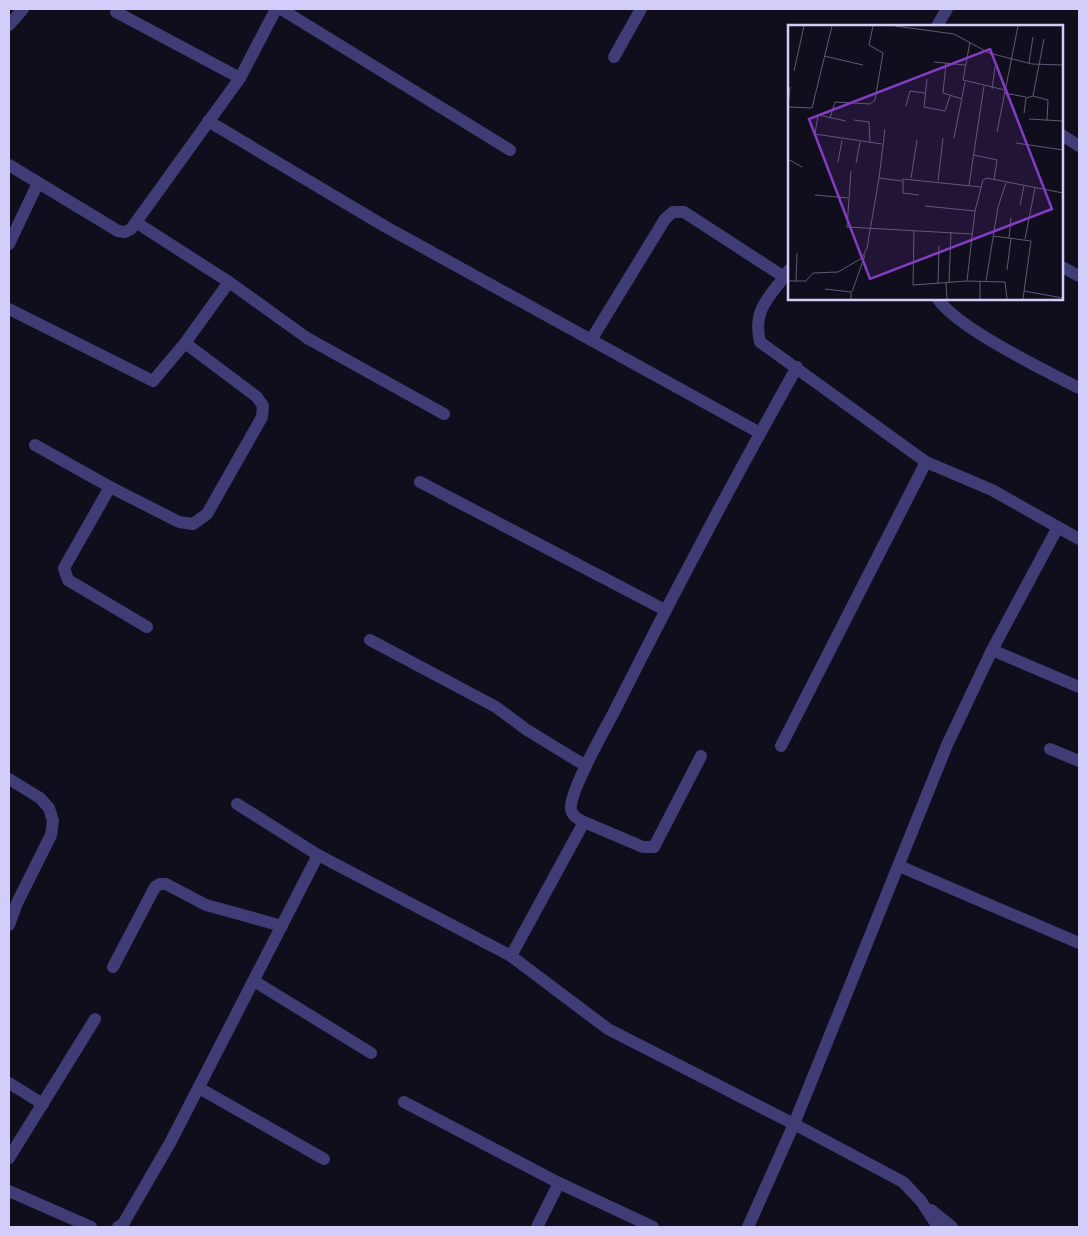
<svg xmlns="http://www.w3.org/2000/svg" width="1088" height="1236" viewBox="0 0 1088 1236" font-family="Montserrat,sans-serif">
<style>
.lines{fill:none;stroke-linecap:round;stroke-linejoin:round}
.street{stroke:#403d76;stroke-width:12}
.inset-road{fill:none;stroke:#5e5a75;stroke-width:1}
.view{fill:#843cc5;fill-opacity:0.15;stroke:#843cc5;stroke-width:2.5}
.inset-edge{fill:none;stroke:#d3cdfa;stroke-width:2.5}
</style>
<rect width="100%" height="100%" fill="#100d1c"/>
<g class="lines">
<g class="street">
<polyline points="281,9 510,150"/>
<polyline points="116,12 240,78"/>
<polyline points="9,25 23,9"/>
<polyline points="937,26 947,9"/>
<polyline points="614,57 641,9"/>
<polyline points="208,121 386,227 760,433"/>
<polyline points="1062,135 1079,146"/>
<polyline points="9,165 118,231 125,232 131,229 240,78 276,9"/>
<polyline points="137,223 229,282 307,338 444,414"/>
<polyline points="9,244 38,183"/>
<polyline points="1062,267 1079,276"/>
<path d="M789,270C771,297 752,307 760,342L926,462L992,490L1079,539"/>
<path d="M938,299C957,328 1046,371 1079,388"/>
<polyline points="9,309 153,381 185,343 229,282"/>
<polyline points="591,340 665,219 673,212 684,212 784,277"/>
<polyline points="35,445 110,487 179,522 193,524 207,514 262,417 263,406 257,397 185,343"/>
<polyline points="420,482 665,610"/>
<polyline points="110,487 64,568 68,580 147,627"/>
<polyline points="370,640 496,707 527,730 586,766"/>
<polyline points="992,650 1079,687"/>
<polyline points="781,746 926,462"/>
<polyline points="1050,749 1079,761"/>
<path d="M701,756L654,847H643L584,822C578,819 572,816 571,809C569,792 605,729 614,712C672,596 733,481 797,367"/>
<polyline points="9,779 40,798 49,808 53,821 51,835 17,903 9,925"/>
<polyline points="237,804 318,855 511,956 584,822"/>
<polyline points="899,866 1079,943"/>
<polyline points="511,956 608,1029 794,1124 903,1182 921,1201 938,1227"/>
<polyline points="113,967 155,887 160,884 166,884 206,905 282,926"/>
<polyline points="254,981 371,1053"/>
<polyline points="9,1083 43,1104"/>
<polyline points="199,1088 324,1159"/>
<polyline points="404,1102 559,1183 653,1227"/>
<polyline points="9,1158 95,1019"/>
<polyline points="9,1191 91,1227"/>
<polyline points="931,1210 952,1227"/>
<polyline points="118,1227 123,1224 170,1143 318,855"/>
<polyline points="537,1227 559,1183"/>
<polyline points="748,1227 794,1124 947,745 992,650 1058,527"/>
</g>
</g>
<g transform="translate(788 25)">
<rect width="275" height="275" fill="#100d1c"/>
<path class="inset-road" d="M107,1L166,9L201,28L244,39L275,40M182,17L175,55L217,65M36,31L75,40M146,37L177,40M158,38L155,68L174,74M241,38L245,12M6,46L16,1M139,54L136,82L157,86L162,71M204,64L207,42M216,68L238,72M245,71L260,75L259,96M118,81L122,66L137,68M0,82L24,83L44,1M0,83L2,62M236,88L238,73L245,71L256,14M42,93L47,77L82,79L87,75L95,28L81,20L85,1M241,94L275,96M66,95L81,97L82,118M58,96L30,90L27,109L94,119M97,104L91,153L114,156M209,107L230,1M166,113L177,57M228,118L275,125M186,130L209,135L206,155M0,134L14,142M50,137L54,115M68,138L72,117M63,146L59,202L184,209M123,153L129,115M150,156L155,113M181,160L196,61M27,170L60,173M131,170L115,168V154L193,162M232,180L236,161M137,181L187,186M126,205L125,260L179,256L217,257L219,274M205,211L243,216L235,274M221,213L223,193M237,214L247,163M219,245L223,213M0,256H18L25,248L50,247L74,233L79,223L91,153M8,256L9,228M179,256L187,186L195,155L199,153L275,168M192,256V274M198,256L210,182L218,158M161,257L163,207M158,258L159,274M150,259L151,221M37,264L63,267V274M236,266L275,273M64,267L77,230"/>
<path class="view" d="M202,24L264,184L82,254L21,94Z"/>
<rect width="275" height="275" class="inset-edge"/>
</g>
<rect width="1088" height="1236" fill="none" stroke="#d3cdfa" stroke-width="20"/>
</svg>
